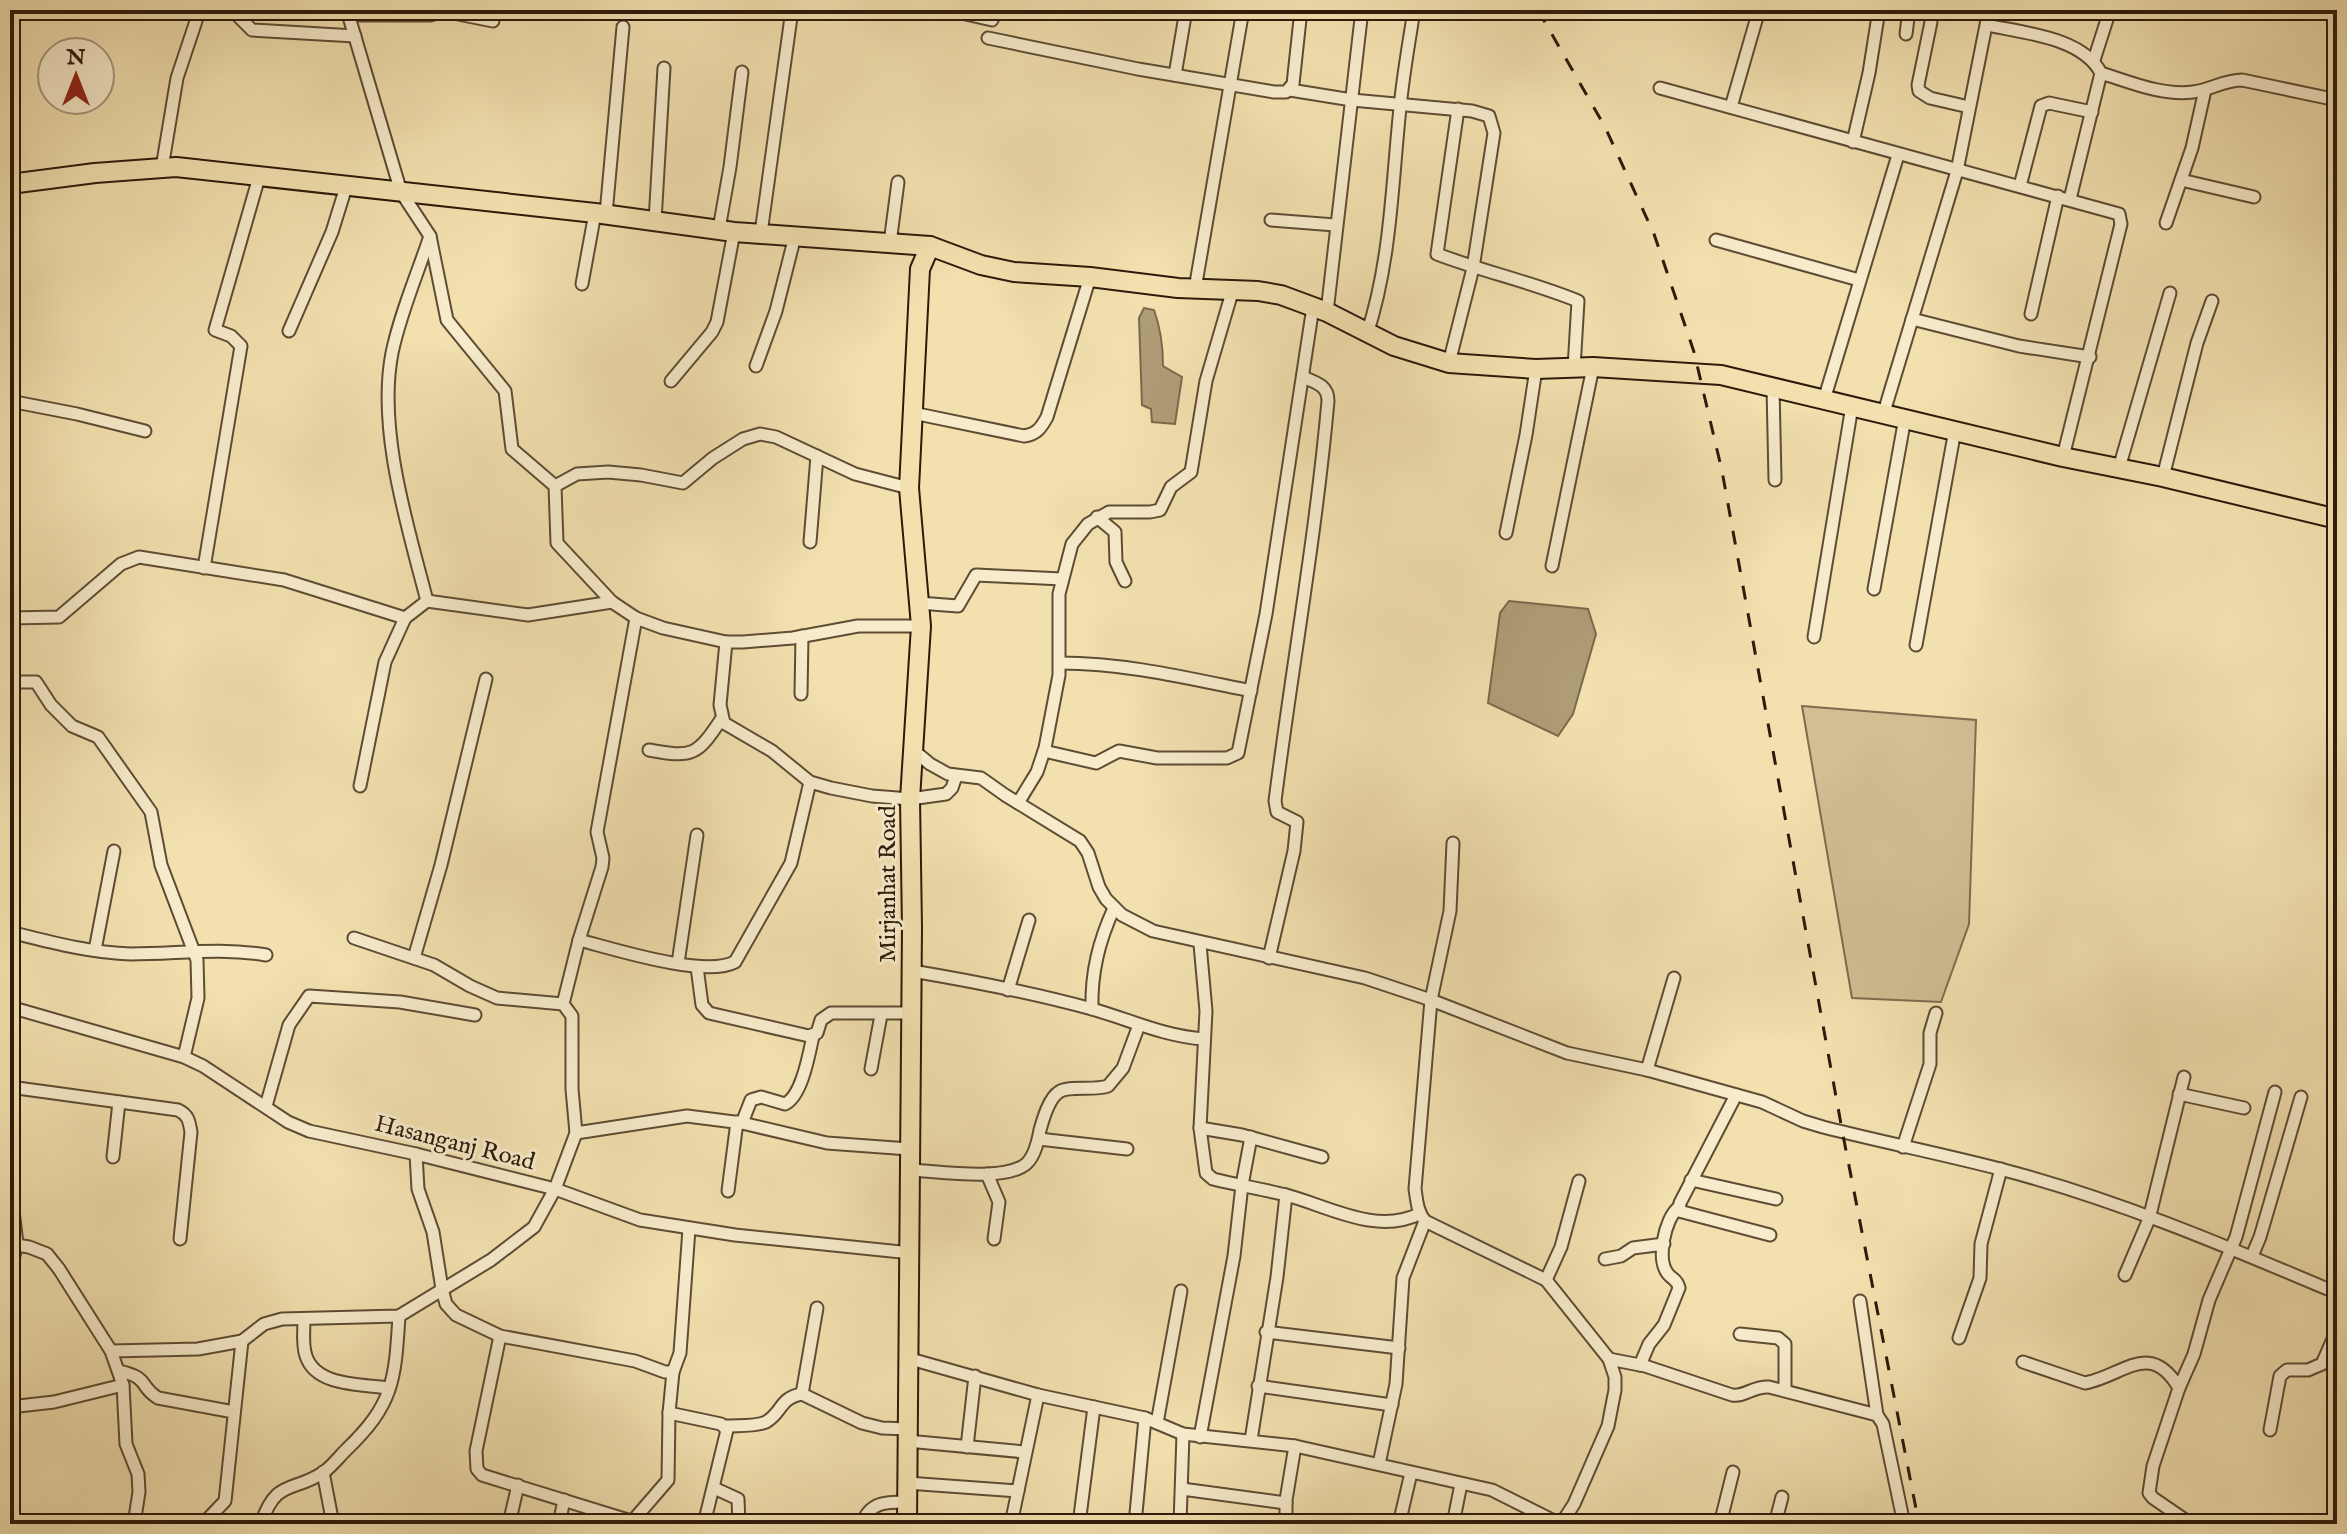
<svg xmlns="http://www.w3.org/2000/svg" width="2347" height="1534" viewBox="0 0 2347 1534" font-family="'IM FELL English',serif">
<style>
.green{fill:#d1be93;stroke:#7f6c4f;stroke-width:2}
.water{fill:#af9d77;stroke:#7b694c;stroke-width:2}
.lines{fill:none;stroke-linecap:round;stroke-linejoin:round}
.minor-casing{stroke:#5e4c34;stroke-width:15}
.primary-casing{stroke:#2d1a0b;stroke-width:22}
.minor{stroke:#f7ebcb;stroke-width:11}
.primary{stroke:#f2e0af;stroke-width:18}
.rail{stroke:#2d1a0b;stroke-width:3;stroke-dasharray:14 14;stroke-linecap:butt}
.labels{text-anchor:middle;stroke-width:6;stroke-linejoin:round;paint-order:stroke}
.street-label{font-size:24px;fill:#2d1a0b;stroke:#f7ebcb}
</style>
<rect width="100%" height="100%" fill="#f2e0af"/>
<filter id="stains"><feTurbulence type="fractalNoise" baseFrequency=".0025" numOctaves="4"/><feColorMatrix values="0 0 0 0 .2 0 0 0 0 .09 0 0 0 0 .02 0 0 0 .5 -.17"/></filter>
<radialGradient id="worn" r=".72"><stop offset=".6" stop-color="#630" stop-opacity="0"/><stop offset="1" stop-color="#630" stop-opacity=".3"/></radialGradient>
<polygon class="green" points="1802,706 1976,720 1969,924 1941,1002 1852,998"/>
<g class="water">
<path d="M1144,308L1154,310C1161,329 1163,346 1163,366L1182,377L1175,424L1152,422L1151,409L1142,405L1139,318Z"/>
<polygon points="1509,601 1588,609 1596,634 1573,714 1558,736 1488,703 1500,613"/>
</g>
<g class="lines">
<g class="minor-casing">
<g id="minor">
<polyline points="232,10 252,30 355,36"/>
<polyline points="347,10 401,192 430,236 447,320 505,391 512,449 555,486 557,543 612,602 636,618 663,628 726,642 743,642 793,638 858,626 921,626"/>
<polyline points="948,10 992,20"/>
<polyline points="349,15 431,15 443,11 493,21"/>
<polyline points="1931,22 1918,85 1919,91 1930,98 1969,107"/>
<path d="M1987,25C2023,33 2082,37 2101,73C2130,82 2162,96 2193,92C2210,90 2224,80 2242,80L2337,100"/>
<polyline points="1906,34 1909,10"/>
<polyline points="988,38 1138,69 1274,92 1286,92 1293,84 1301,10"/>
<polyline points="2094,60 2110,10"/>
<polyline points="10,63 13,44 13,10"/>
<polyline points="1175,75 1186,10"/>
<polyline points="1660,88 2119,214 2121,224 2063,457"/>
<polyline points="1290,90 1352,100 1472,111 1489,116 1494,133 1473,268 1449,363"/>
<polyline points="1731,107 1759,10"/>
<path d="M1458,109L1437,254C1484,272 1532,282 1578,301L1574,368"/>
<polyline points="1853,142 1869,73 1879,10"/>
<polyline points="162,168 177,78 196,21"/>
<polyline points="2181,180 2254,197"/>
<polyline points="2020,186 2041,106 2049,103 2092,112"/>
<polyline points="2070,199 2101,73"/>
<polyline points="606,214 623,27"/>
<polyline points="1271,220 1335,225"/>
<polyline points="655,221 664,68"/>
<polyline points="2166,223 2192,148 2205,90"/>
<polyline points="719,229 730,167 742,72"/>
<polyline points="761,233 792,10"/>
<polyline points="1716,240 1859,280"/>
<polyline points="890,243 898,182"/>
<polyline points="582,284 595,213"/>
<polyline points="1195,289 1243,10"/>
<polyline points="1327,312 1362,10"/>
<polyline points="2031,314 2058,196"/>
<polyline points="1912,319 2019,346 2090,357"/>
<polyline points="289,331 332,232 346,187"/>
<path d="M1367,334C1391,261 1392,183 1400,108C1403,75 1409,43 1414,10"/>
<polyline points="756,366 776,311 795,236"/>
<polyline points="671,381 712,332 717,322 734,232"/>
<polyline points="1773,387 1775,480"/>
<polyline points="1824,400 1898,155"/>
<polyline points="10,401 77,414 145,431"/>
<polyline points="1884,412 1957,171 1989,10"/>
<path d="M913,413L1024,436C1037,434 1041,428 1047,417L1090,277"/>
<polyline points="2119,468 2170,293"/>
<polyline points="2163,477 2197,343 2212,301"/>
<polyline points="555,486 577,474 608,472 641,475 683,483 713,458 743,439 760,434 776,437 855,474 909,488"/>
<polyline points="1097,517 1115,532 1116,562 1125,581"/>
<polyline points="1506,533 1526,435 1536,369"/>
<polyline points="810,542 817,456"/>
<polyline points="1552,566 1593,367"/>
<polyline points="204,568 241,346 231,336 215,330 259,177"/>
<polyline points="1874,589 1905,418"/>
<path d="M427,601C408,527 377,430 392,353C400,314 417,275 430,236"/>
<polyline points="919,603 958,606 976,575 1062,579"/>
<polyline points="10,618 59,617 121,564 139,557 284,580 405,618"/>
<polyline points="1814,637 1852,406"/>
<polyline points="726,642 720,705 724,723 772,751 810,782 831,788 872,796 910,799 946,794 952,788 956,776"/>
<polyline points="1916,645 1955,430"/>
<path d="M1060,663C1125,663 1187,678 1251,691"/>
<polyline points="10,682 36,682 51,705 72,726 98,737 151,812 161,865 197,960 198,998 184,1057"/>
<polyline points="801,694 802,636"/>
<path d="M912,749L930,764L948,774L981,778L1005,795L1080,841L1088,853L1099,887L1106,899L1122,915L1153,931L1365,978L1431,1000L1567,1053L1647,1070L1762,1102L1803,1121L1823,1127C1882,1142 1942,1154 2000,1169C2116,1199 2228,1247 2337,1293"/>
<path d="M649,750C693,758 697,756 722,718"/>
<polyline points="1044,751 1096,763 1119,751 1157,758 1227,758 1238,753 1266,614 1313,307"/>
<polyline points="360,786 385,662 405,618 427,601 528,615 612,602"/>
<polyline points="1018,803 1037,772 1045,748 1059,675 1059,594 1072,544 1088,524 1109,512 1150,512 1160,510 1171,487 1191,472 1206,381 1233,289"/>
<path d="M1453,843L1450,911L1431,1000L1415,1189C1417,1201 1417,1211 1425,1221L1546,1280L1609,1359L1615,1377V1390L1608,1426L1574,1504L1561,1524"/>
<path d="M10,932C50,942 90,953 131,954C178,954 219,947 266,955"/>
<path d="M579,940C614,949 704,978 735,962L791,863L810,782"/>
<path d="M1200,944L1206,1011L1200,1128L1206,1173L1213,1179C1237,1185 1262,1189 1286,1195C1328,1206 1376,1235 1419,1214"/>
<polyline points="95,950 114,851"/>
<polyline points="414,958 441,865 486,679"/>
<path d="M1269,958L1294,851L1297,822L1277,812L1275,801C1292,667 1316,535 1328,401C1328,385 1316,383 1303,377"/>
<polyline points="678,963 697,835"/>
<polyline points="697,967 702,1005 709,1013 809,1036 817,1033 821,1020 831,1013 911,1013"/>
<path d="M912,971C972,981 1033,993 1092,1009C1131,1020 1163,1036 1204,1039"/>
<polyline points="1008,990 1029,920"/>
<polyline points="563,1004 579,940 602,867 603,858 597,832 636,618"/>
<polyline points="10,1007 184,1057 203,1066 288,1122 309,1131 416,1154 555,1189 640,1220 735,1235 911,1253"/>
<path d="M1092,1009C1091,972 1099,941 1114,908"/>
<polyline points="871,1069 881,1015"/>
<polyline points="1647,1070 1674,978"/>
<path d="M10,1087L178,1110C188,1115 189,1120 191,1132L180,1239"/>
<polyline points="2179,1094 2244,1108"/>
<polyline points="1736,1095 1680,1203 1679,1211 1770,1235"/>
<polyline points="266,1106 289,1025 309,996 400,1002 475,1015"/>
<path d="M742,1123L751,1100L761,1097L785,1104C802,1096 809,1054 813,1036"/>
<polyline points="1200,1128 1242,1135 1322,1157"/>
<polyline points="576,1133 687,1116 742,1123 827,1143 909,1149"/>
<polyline points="1039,1139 1127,1149"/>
<polyline points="1903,1147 1930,1064 1930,1033 1936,1013"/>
<polyline points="416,1154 418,1189 433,1232 442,1289 446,1304 456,1315 500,1336 635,1361 665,1372 673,1372 680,1353 689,1229"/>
<polyline points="113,1157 119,1102"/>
<path d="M910,1170C937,1171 1004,1182 1026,1164C1035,1156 1038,1141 1040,1130C1043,1119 1049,1098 1059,1092C1068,1085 1094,1091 1108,1086L1123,1068L1139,1025"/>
<polyline points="987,1174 999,1202 994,1239"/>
<polyline points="1691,1180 1776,1199"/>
<polyline points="10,1185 17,1244 10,1270"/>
<polyline points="728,1191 737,1122"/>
<polyline points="10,1244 29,1247 47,1254 59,1269 111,1351 123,1385 126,1444 138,1474 139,1492 134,1524"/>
<polyline points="2252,1256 2260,1237 2301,1097"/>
<polyline points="1605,1259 1621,1256 1633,1248 1664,1244"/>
<polyline points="2125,1275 2149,1219 2184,1077"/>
<polyline points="1546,1280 1561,1247 1579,1181"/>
<polyline points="1860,1301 1877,1415"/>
<path d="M304,1319C304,1331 302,1345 306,1356C316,1387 363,1384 389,1388"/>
<polyline points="1266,1332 1399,1348"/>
<polyline points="1740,1334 1778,1338 1785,1344 1785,1390"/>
<polyline points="500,1336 476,1451 477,1469 482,1475 631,1521"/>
<polyline points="1959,1338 1980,1278 1981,1244 2001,1169"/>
<polyline points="111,1351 198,1349 242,1341 264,1324 282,1319 399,1316 491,1260 534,1227 555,1189 576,1133 572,1089 572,1016 563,1004 497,998 470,986 434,965 354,938"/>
<polyline points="907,1358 1038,1395 1145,1418 1183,1434 1295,1446 1492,1490 1560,1524"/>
<path d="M1609,1359L1645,1366L1732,1395C1746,1397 1752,1386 1769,1387L1877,1415L1883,1424L1904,1524"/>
<path d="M2023,1362L2085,1383C2123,1376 2150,1339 2179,1388"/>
<path d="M1640,1365L1649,1344L1664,1325L1679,1288C1677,1279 1673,1280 1668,1274C1656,1259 1665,1219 1678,1208"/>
<path d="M119,1371C151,1378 138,1386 158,1398L234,1412"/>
<polyline points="1258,1386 1392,1405"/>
<polyline points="802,1394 817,1308"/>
<polyline points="10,1407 54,1402 123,1385"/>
<polyline points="669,1413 721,1424 727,1430 704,1524"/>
<polyline points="1157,1423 1181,1291"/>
<path d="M726,1426C737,1425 755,1427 766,1422C783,1412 779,1398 802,1394L862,1423L882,1428L907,1429"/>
<polyline points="2270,1430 2280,1376 2287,1370 2308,1370 2322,1364 2337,1330"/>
<polyline points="1200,1437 1234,1256 1242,1185 1251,1137"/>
<polyline points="1251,1440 1277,1277 1286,1195"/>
<polyline points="907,1441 1025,1452"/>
<polyline points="967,1447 975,1376"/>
<polyline points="1379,1464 1396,1384 1403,1278 1425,1221"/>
<polyline points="323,1472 333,1524"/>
<polyline points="907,1483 1018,1491"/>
<polyline points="714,1488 738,1499 739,1524"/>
<polyline points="1182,1489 1286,1503"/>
<polyline points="203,1524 225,1501 242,1341"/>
<path d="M261,1524C276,1478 293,1493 324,1472C332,1466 339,1457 346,1450C394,1404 395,1380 399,1316"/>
<polyline points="509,1524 518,1485"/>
<polyline points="559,1524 564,1500"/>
<polyline points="630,1524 668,1480 669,1413 673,1372"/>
<path d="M862,1524C870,1501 887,1502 908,1502"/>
<polyline points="1011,1524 1038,1395"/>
<polyline points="1079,1524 1094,1407"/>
<polyline points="1135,1524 1145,1418"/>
<polyline points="1180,1524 1183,1434"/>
<polyline points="1286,1524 1286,1500 1295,1446"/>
<polyline points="1399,1524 1411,1473"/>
<polyline points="1453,1524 1461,1484"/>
<polyline points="1720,1524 1733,1472"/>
<polyline points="1775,1524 1782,1497"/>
<polyline points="2191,1524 2153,1498 2149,1493 2153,1466 2179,1388 2194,1354 2209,1300 2236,1237 2275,1092"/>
</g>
</g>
<g class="primary-casing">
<g id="primary">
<polyline points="10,184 95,173 176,167 595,213 734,232 930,246 981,265 1014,272 1090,277 1178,288 1258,291 1281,295 1327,312 1394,346 1449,363 1536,369 1593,367 1721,375 2063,457 2163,477 2337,519"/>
<polyline points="907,1524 912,928 910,799 921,626 909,488 920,269 930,246"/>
</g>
</g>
<use href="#minor" class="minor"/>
<use href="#primary" class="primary"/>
<polyline class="rail" points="1538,10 1605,127 1654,234 1694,352 1722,471 1843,1135 1919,1524"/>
</g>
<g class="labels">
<g class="street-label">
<text transform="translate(887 884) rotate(-90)" y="8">Mirjanhat Road</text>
<text transform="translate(455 1142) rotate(14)" y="8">Hasanganj Road</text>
</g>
</g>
<rect width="2347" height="1534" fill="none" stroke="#f2e0af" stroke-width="40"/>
<rect x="12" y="12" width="2323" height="1510" fill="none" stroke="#2d1a0b" stroke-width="4"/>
<rect x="20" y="20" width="2307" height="1494" fill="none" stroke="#2d1a0b" stroke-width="2"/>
<g transform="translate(76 76)"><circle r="38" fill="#f7ebcb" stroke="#a6977e" stroke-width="2"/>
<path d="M0-6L14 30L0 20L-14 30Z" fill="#8f2418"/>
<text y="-12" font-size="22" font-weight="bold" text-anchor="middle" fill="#2d1a0b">N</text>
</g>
<rect width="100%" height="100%" filter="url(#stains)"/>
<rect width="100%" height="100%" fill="url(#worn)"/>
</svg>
